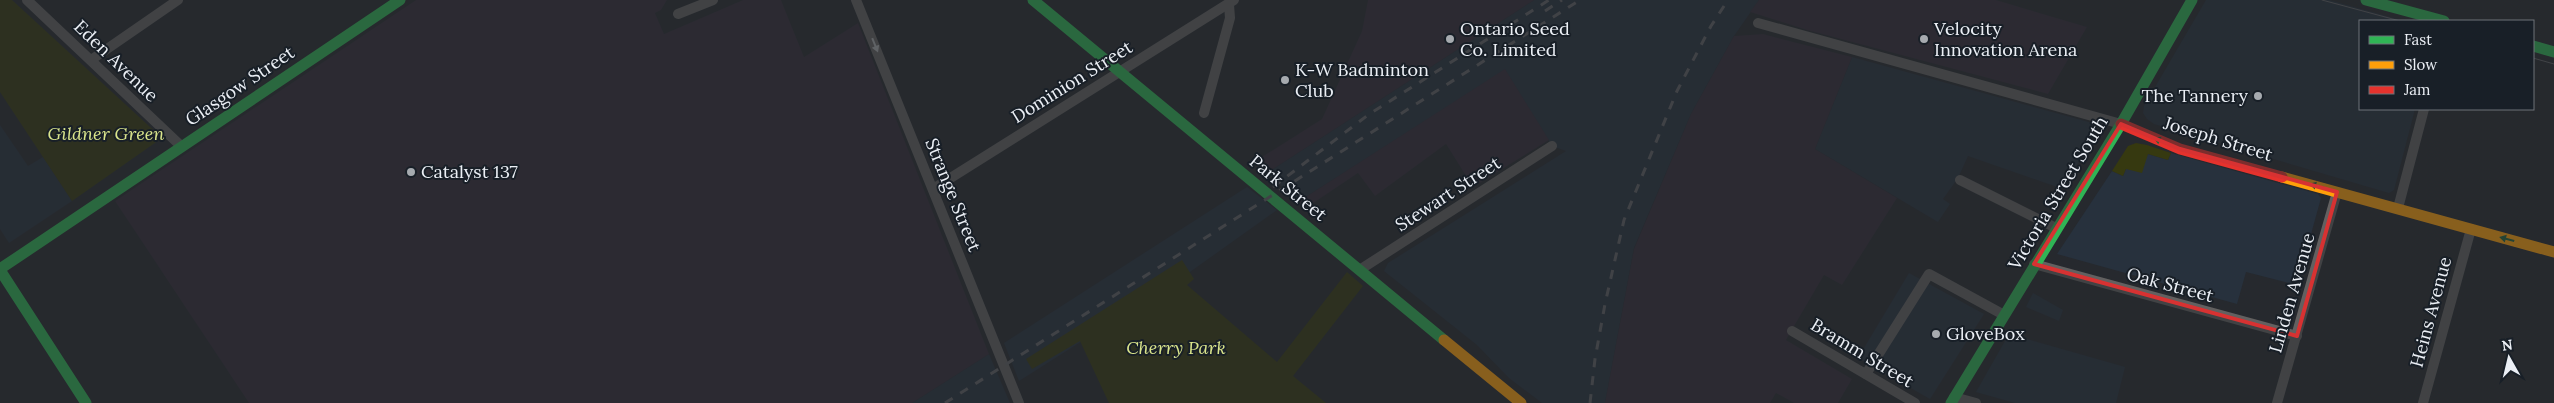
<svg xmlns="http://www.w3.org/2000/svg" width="2554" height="403" viewBox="0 0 2554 403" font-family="Lora,serif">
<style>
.built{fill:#27313d}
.industrial{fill:#332b38}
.green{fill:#363910}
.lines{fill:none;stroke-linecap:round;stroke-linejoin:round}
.street{stroke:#626060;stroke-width:10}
.fast{stroke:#30b455;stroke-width:11}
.slow{stroke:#ff9f0a;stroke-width:11}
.jam{stroke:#e5322d;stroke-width:11}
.tram{stroke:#616164;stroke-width:1}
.rail{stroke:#616164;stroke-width:3;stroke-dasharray:9 9;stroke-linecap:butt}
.oneway{fill:#a6a8aa}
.oneway2{fill:#23623c}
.marked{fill:none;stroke:#d73232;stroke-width:4;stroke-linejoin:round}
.poi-dot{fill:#a6aaaf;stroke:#181f27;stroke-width:2}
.labels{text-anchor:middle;stroke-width:4;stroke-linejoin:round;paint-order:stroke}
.poi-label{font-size:18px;fill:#ebeff5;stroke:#181f27;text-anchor:start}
.street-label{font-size:18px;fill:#ebeff5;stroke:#181f27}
.park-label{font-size:18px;font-style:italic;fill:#dae58c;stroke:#181f27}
</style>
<rect width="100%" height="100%" fill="#26292e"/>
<g class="built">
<polygon points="1534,0 1759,0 1734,36 1691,114 1634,248 1605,403 1542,403 1509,378 1477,345 1384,271 1388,263 1566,151 1552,146 1505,70 1298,202 1267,173"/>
<polygon points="2206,0 2329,0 2404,21 2360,21 2360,109 2415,109 2394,190 2389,193 2154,124 2147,119 2143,113 2144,106"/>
<polygon points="1852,57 2096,124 2097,130 2063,189 1968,156 1958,178 1943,199 1950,204 1938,222 1815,149"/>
<polygon points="0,125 28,166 43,157 72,201 9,243 0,229"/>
<polygon points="2171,153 2318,194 2321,198 2297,285 2246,272 2237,304 2057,254 2112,171 2123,176 2126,169 2148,154 2168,160"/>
<polygon points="1247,187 1277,210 1180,279 1019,381 1004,343"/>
<polygon points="1909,273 1984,314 1930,399 1858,358"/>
<polygon points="2033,293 2063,310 2059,321 2026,307"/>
<polygon points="2009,334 2125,367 2116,403 2015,403 1976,392"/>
<polygon points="989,354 1010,403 912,403"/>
</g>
<g class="industrial">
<polygon points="416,0 667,0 661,10 655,13 664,34 743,0 781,0 804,57 858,23 989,354 912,403 249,403 115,201"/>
<polygon points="1368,0 1534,0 1267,173 1254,162 1322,119 1362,31"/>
<polygon points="1759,0 1996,0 2087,27 2048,94 1807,30 1750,12"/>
<polygon points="1763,34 1852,57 1815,149 1897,198 1842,285 1824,275 1786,340 1852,379 1838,403 1794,403 1776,393 1770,403 1605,403 1634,249 1691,114 1734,36"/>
<polygon points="1505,69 1549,140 1473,187 1446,144 1375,196 1358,173 1306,208 1298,202"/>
</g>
<g class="green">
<polygon points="0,0 12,0 162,138 72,201 0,92"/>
<polygon points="2136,143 2147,145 2171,153 2168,160 2148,154 2142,173 2126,169 2123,176 2112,171 2128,146"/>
<polygon points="1182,260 1194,279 1187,285 1277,362 1347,272 1363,286 1293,376 1326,403 1109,403 1080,341 1032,369 1026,359"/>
</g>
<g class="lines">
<g class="street">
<polyline points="27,0 181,146"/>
<polyline points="856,0 1019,403"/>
<polyline points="678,14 713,0"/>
<polyline points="1758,23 2121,124"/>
<polyline points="91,60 178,0"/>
<polyline points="1204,113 1230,18 1229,5"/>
<polyline points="1960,180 2056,228"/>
<polyline points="933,189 1234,0"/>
<polyline points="2398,208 2424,109"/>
<polyline points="2034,264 2297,336"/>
<polyline points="1361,269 1552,146"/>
<polyline points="1792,331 1915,403"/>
<polyline points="1866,374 1929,274 2004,315"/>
<polyline points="1954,397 1976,403"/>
<polyline points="2277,403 2337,192"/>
<polyline points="2423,403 2471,229"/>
</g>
<g class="fast">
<polyline points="1033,0 1444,340"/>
<polyline points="2366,0 2444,21"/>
<polyline points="2533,46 2554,52"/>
<polyline points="0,269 400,0"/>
<polyline points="0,270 86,403"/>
<polyline points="1951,403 2121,124 2192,0"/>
</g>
<g class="slow">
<polyline points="2282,177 2554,252"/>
<polyline points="1444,340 1521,403"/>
</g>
<polyline class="jam" points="2121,124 2180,149 2282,177"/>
<g class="tram">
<polyline points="2322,0 2400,21"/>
<polyline points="2533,58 2554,64"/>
</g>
<g class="rail">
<polyline points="1545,11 1562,0"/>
<polyline points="1273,187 1368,115 1549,0"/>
<polyline points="945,403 1580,0"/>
<polyline points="1590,403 1595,359 1605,304 1624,220 1677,91 1711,26 1728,0"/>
</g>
</g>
<defs><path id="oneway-solid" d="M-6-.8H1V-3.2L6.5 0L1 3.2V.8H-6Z" transform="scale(1.25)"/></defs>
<use class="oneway" href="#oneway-solid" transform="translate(875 45) rotate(68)"/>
<g class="oneway2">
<use href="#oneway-solid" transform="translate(2161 141) rotate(-156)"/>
<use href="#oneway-solid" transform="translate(2317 186) rotate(-164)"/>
<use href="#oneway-solid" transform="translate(2507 239) rotate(-165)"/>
</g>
<path d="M0 0H2554V403H0ZM2121,124L2180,149L2337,192L2297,336L2034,264Z" fill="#26292e" fill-opacity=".55" fill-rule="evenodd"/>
<path class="marked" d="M2121,124L2180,149L2337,192L2297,336L2034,264Z"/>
<g class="poi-dot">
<circle cx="1450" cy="39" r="5"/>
<circle cx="1924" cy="39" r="5"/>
<circle cx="1285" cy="80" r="5"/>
<circle cx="2258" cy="96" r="5"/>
<circle cx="411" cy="172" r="5"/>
<circle cx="1936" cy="334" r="5"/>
</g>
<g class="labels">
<g class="poi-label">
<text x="1460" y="35">Ontario Seed<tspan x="1460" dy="21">Co. Limited</tspan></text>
<text x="1934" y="35">Velocity<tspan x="1934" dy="21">Innovation Arena</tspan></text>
<text x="1295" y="76">K-W Badminton<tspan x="1295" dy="21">Club</tspan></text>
<text x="2248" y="102" text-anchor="end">The Tannery</text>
<text x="421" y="178">Catalyst 137</text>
<text x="1946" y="340">GloveBox</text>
</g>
<g class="street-label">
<text transform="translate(116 61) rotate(44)" y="6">Eden Avenue</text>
<text transform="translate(1072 82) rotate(-32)" y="6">Dominion Street</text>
<text transform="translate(240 86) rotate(-34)" y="6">Glasgow Street</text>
<text transform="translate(2218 139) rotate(17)" y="6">Joseph Street</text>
<text transform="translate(1288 188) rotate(39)" y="6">Park Street</text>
<text transform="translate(2058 193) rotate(-59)" y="6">Victoria Street South</text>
<text transform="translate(1448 194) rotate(-33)" y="6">Stewart Street</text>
<text transform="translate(953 195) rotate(68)" y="6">Strange Street</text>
<text transform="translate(2170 285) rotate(15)" y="6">Oak Street</text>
<text transform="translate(2292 293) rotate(-74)" y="6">Linden Avenue</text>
<text transform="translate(2431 312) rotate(-75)" y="6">Heins Avenue</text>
<text transform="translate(1862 353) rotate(31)" y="6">Bramm Street</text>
</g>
<g class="park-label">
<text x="106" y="140">Gildner Green</text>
<text x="1176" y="354">Cherry Park</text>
</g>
</g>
<rect x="2359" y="20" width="175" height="90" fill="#181f27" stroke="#6c7279"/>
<rect x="2369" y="36" width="25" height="8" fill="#30b455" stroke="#6c7279"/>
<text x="2404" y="45" font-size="15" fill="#ebeff5">Fast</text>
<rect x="2369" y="61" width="25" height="8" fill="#ff9f0a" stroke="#6c7279"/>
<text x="2404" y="70" font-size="15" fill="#ebeff5">Slow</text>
<rect x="2369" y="86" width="25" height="8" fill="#e5322d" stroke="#6c7279"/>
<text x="2404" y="95" font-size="15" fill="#ebeff5">Jam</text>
<g transform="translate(2509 358) rotate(352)" stroke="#181f27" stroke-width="4" paint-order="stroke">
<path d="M0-4L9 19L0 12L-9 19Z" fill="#ebeff5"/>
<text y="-8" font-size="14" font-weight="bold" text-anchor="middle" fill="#ebeff5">N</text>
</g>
</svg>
